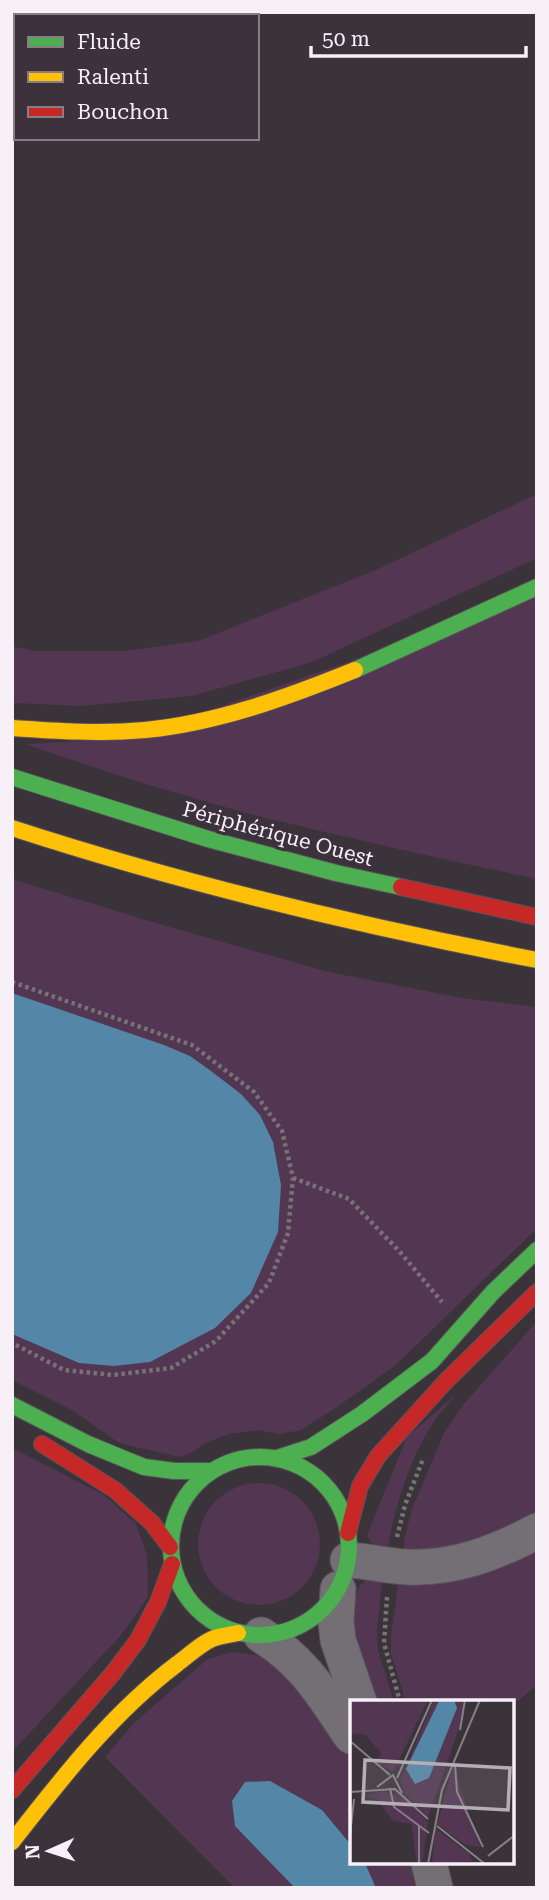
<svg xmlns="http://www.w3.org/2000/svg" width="549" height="1900" viewBox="0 0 549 1900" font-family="'Roboto Serif',serif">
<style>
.green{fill:#523652}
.water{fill:#5386a7}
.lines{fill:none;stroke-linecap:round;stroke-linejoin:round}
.street-casing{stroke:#595359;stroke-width:37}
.fast-casing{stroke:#595359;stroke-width:18}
.slow-casing{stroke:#595359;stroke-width:18}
.jam-casing{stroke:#595359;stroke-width:18}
.path{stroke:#777276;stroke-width:4.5;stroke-dasharray:3.5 3.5;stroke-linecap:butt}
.street{stroke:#746f74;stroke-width:35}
.fast{stroke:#4caf50;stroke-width:16}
.slow{stroke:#ffc107;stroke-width:16}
.jam{stroke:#c62828;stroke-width:16}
.labels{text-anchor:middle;stroke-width:7;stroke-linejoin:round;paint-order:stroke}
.street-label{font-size:21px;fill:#f8f0f7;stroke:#3d313c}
.inset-road{fill:none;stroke:#867f86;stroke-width:2}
.view{fill:#b6aeb5;fill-opacity:0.15;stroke:#b6aeb5;stroke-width:3.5}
.inset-edge{fill:none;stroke:#f8f0f7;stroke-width:3.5}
</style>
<rect width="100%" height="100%" fill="#3a343a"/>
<g class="green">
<polygon points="537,494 537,558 312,662 192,696 81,706 12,703 12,646 36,651 124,651 198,641 378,569"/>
<path d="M537,596V879C446,860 356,840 266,818C185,797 105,772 26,744L127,739Z"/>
<polygon points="12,879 159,924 329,972 462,998 537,1007 537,1228 396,1365 337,1407 301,1430 280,1434 257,1430 229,1434 205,1443 191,1453 179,1457 119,1443 72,1410 12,1380"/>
<polygon points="537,1321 537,1685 512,1706 512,1702 406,1702 391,1654 391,1636 405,1536 412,1509 444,1433 463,1405"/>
<path d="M456,1394C447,1405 437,1416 429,1429C407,1467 394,1510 387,1553L375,1548L367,1535L407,1437Z"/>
<polygon points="12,1448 104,1495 136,1524 147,1556 148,1597 121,1635 12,1752"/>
<circle cx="259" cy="1544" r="61"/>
<polygon points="372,1573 383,1573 377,1630 378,1650 394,1702 368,1702 347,1615 360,1586"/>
<polygon points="233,1652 264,1656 296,1673 351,1756 351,1863 412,1863 419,1888 235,1888 105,1757 135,1722 208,1659"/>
</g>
<g class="water">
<polygon points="12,993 164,1045 190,1056 211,1071 241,1094 260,1115 273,1142 281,1185 278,1232 251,1293 215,1328 150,1362 114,1366 79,1363 12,1334"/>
<polygon points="270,1781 322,1810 351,1845 351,1863 365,1863 376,1888 295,1888 235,1826 232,1801 245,1782"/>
</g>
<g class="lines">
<g class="street-casing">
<g id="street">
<path d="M348,1560C368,1561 387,1566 407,1567C454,1569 496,1553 537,1531"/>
<polyline points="338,1589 336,1622 338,1640 359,1702"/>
<path d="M261,1635C305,1662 323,1695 351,1736"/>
<polyline points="429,1863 435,1888"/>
</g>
</g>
<g class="fast-casing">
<g id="fast">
<polyline points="355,670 537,587"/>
<polyline points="12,777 208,839 336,873 401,887"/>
<polyline points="12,1405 88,1444 144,1467 174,1471 211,1471"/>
<circle cx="260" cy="1546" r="89"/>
<polyline points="277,1458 311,1447 362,1414 432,1361 493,1292 537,1250"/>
</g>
</g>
<g class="slow-casing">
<g id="slow">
<path d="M12,728C56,731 101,734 145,730C218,723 288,697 355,670"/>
<path d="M12,828C184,884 360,926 537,960"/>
<path d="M12,1842C62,1778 111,1714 177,1664C188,1656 199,1645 212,1639C220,1636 229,1635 238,1633"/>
</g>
</g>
<g class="jam-casing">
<g id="jam">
<polyline points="401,887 537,917"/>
<polyline points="42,1444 115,1490 152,1523 170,1547"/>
<polyline points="348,1533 360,1486 378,1456 446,1381 537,1292"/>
<polyline points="12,1790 113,1673 138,1640 158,1602 172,1564"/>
</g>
</g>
<g class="path">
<polyline points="12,982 192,1045 254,1092 282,1131 293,1178 288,1233 269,1283 216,1341 171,1368 113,1375 64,1370 12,1343"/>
<polyline points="293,1178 349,1199 400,1252 442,1302"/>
<polyline points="397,1537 405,1505 423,1459"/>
<polyline points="387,1597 384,1643 400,1702"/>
</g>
<use href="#street" class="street"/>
<use href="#fast" class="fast"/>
<use href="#slow" class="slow"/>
<use href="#jam" class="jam"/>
</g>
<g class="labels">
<g class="street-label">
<text transform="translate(278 834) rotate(15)" y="7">Périphérique Ouest</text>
</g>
</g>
<g transform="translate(350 1700)">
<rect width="164" height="164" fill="#3a343a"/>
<path d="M0,0H78L43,72L25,61L32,54L16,35L0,33ZM84,0H112L114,14L78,117L54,93L50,80ZM103,67L130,146L126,147L114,144L87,124ZM41,90L49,93L78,122L72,164H67L61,124L43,121L26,98L16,96L33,91L50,97ZM85,128L119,154L122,161L82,164Z" fill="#523652"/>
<path d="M104,0L107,8L79,78L65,84L56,69L89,1Z" fill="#5386a7"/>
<path class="inset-road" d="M110,30L115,0M0,41L40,75M105,64L107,92L133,147M47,78L82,0M27,87L43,75L52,93M40,88L44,107L79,133M0,92L45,89L78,119M69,126V164M87,126L135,164M0,136L4,99M138,156L165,135M78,164L92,90L130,0"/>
<path class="view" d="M15,60L160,68L158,110L13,102Z"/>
<rect width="164" height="164" class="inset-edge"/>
</g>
<rect width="549" height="1900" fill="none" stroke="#f8f0f7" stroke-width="28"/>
<rect x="14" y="14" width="245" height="126" fill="#3d313c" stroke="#887d87" stroke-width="2"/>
<rect x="28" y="37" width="35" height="10" fill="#4caf50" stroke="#887d87" stroke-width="2"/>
<text x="77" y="49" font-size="21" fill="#f8f0f7">Fluide</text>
<rect x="28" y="72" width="35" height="10" fill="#ffc107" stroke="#887d87" stroke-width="2"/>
<text x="77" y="84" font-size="21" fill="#f8f0f7">Ralenti</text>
<rect x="28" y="107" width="35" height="10" fill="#c62828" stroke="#887d87" stroke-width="2"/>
<text x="77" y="119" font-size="21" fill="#f8f0f7">Bouchon</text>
<g transform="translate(49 1851) rotate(267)" stroke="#3d313c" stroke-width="5" paint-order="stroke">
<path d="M0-5L12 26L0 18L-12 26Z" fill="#f8f0f7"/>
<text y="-10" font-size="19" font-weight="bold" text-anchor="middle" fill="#f8f0f7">N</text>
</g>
<path d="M311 46v10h215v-10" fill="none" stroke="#f8f0f7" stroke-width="3.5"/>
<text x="322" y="46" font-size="21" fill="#f8f0f7" stroke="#3d313c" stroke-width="5" paint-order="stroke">50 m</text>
</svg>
